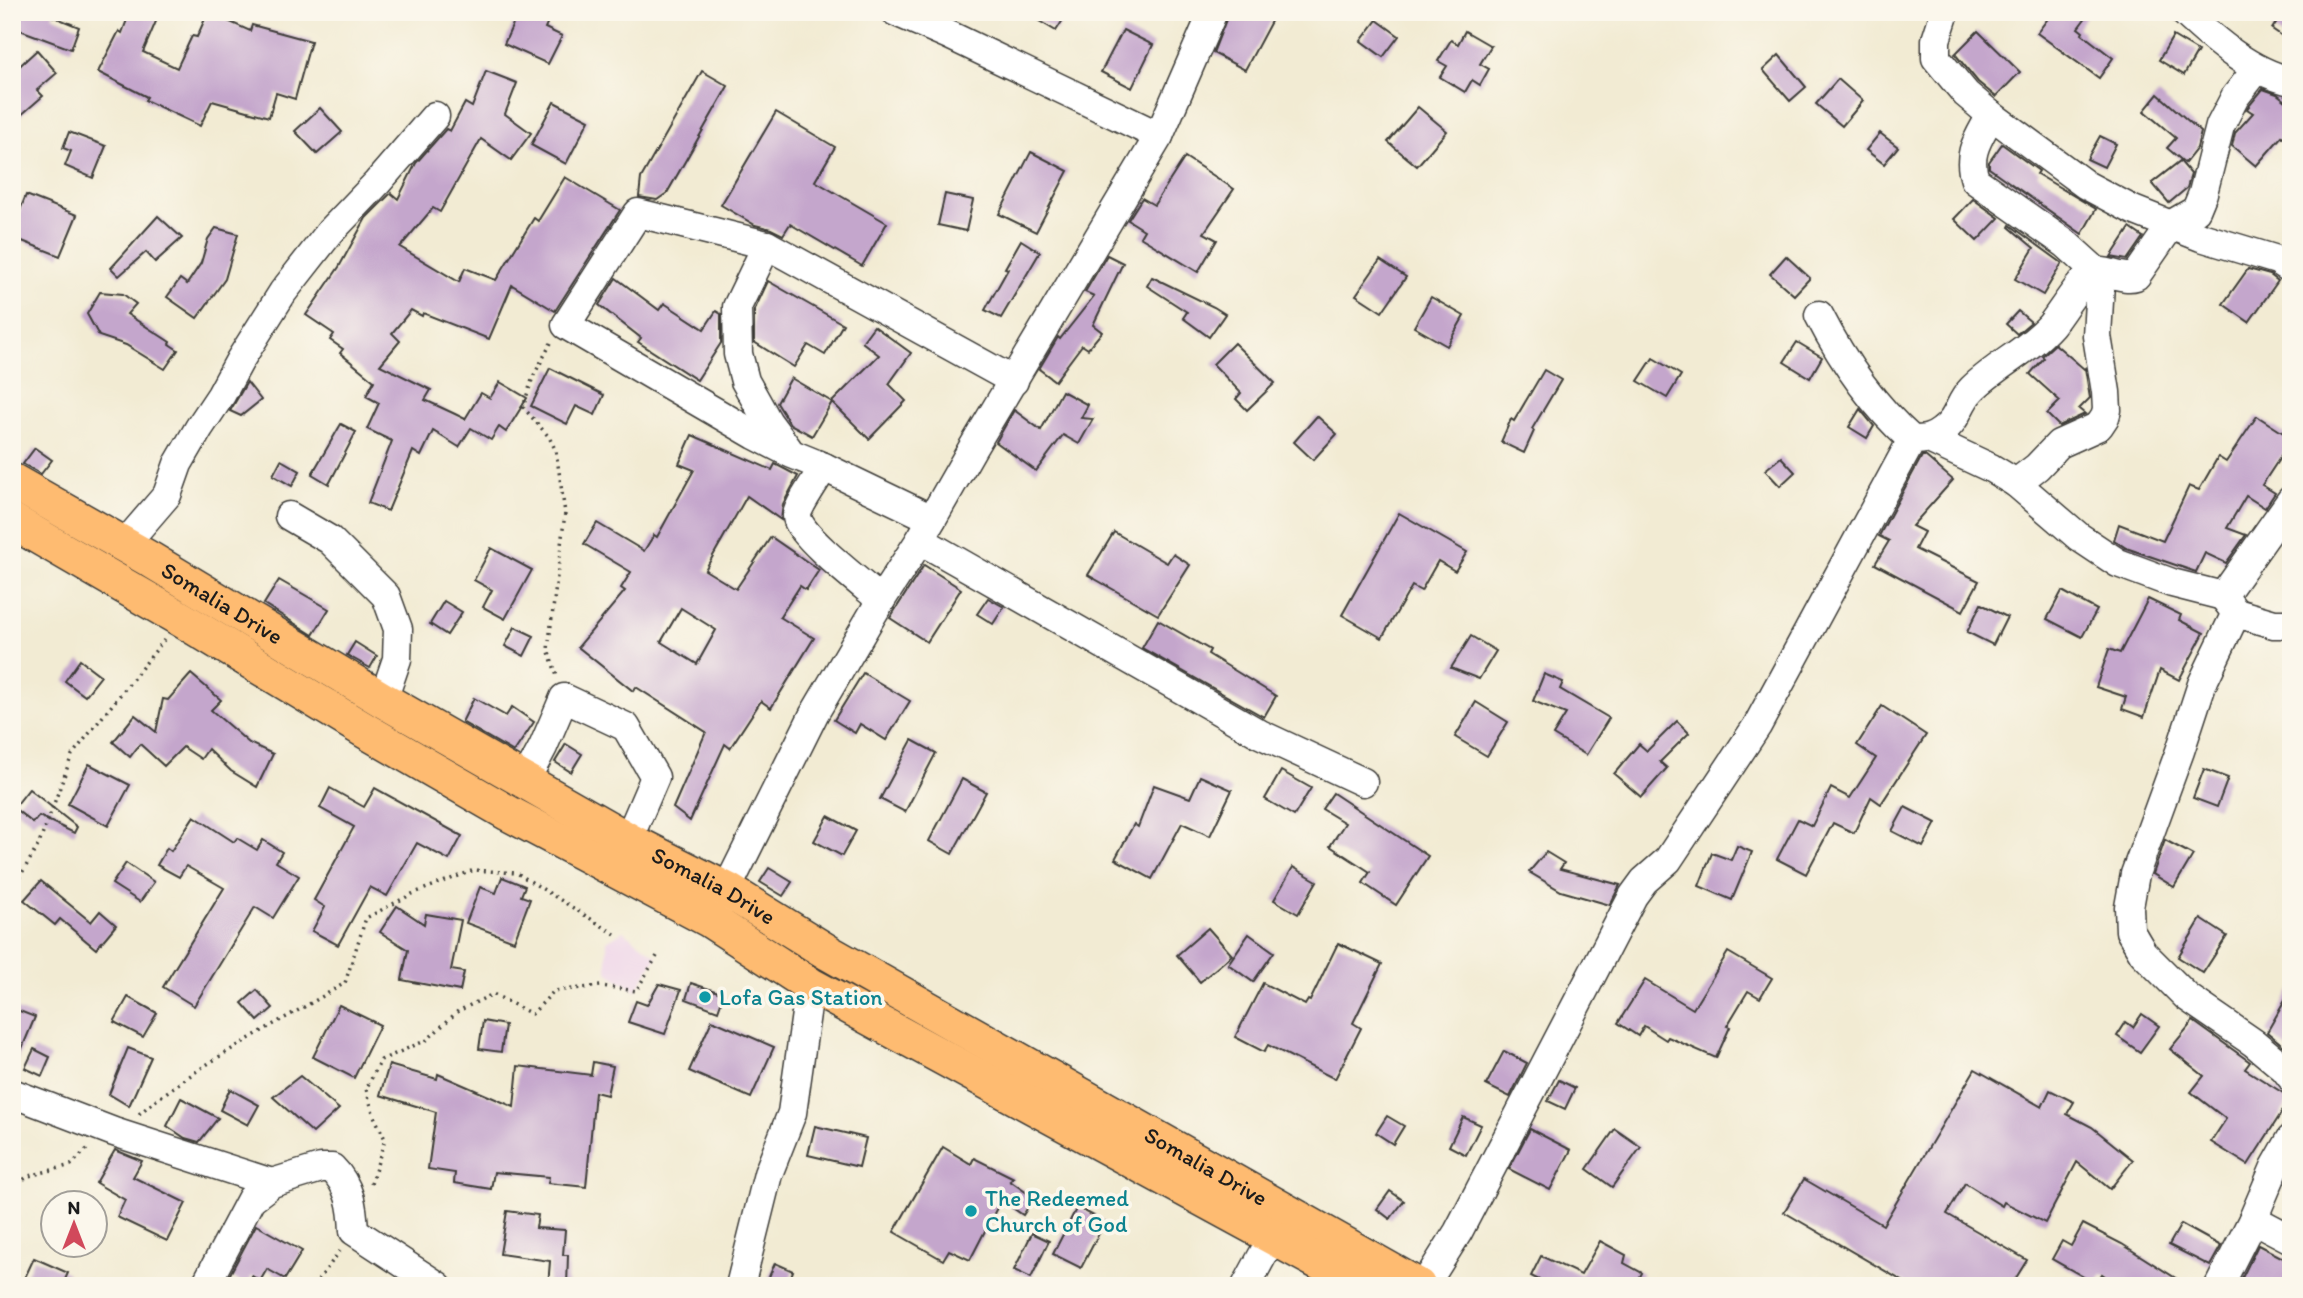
<svg xmlns="http://www.w3.org/2000/svg" width="2303" height="1298" viewBox="0 0 2303 1298" font-family="Itim,sans-serif">
<style>
.built{fill:#edd0e9}
.building{fill:#c4a6cc;fill-rule:evenodd}
.lines{fill:none;stroke-linecap:round;stroke-linejoin:round}
.minor-casing{stroke:#3c3b37;stroke-width:31}
.major-casing{stroke:#3c3b37;stroke-width:38}
.path{stroke:#3c3b37;stroke-width:3.5;stroke-dasharray:2 5;stroke-linecap:butt}
.minor{stroke:#fff;stroke-width:28}
.major{stroke:#febb71;stroke-width:35}
.culture-dot{fill:#0f9aa8;stroke:#fbf7ec;stroke-width:2.5}
.labels{text-anchor:middle;stroke-width:7;stroke-linejoin:round;paint-order:stroke}
.street-label{font-size:23px;fill:#1c1c1c;stroke:#fbf7ec}
.culture-label{font-size:23px;fill:#0d838f;stroke:#fbf7ec;text-anchor:start}
</style>
<rect width="100%" height="100%" fill="#fbf7ec"/>
<filter id="ink" filterUnits="userSpaceOnUse"><feTurbulence type="fractalNoise" baseFrequency=".0143" numOctaves="2"/><feDisplacementMap in="SourceGraphic" scale="14" xChannelSelector="R" yChannelSelector="G"/><feConvolveMatrix kernelMatrix="1 2 1 2 8 2 1 2 1" color-interpolation-filters="sRGB"/></filter>
<filter id="wash" filterUnits="userSpaceOnUse"><feTurbulence type="fractalNoise" baseFrequency=".00686" numOctaves="4" result="noise"/><feDisplacementMap in="SourceGraphic" scale="28" xChannelSelector="R" yChannelSelector="G"/><feGaussianBlur stdDeviation="1.57" result="paint"/><feColorMatrix in="noise" values="0 0 0 0 0 0 0 0 0 0 0 0 0 0 0 0 0 1.4 0 .05"/><feComposite in="paint" operator="in"/></filter>
<g filter="url(#wash)">
<rect width="100%" height="100%" fill="#f2ebd3"/>
<polygon class="built" points="623,931 657,956 636,991 607,972 607,941"/>
<g id="blocks">
<g class="building">
<polygon points="12,12 54,12 52,16 79,27 71,49 12,27"/>
<polygon points="130,12 160,12 143,52 177,68 192,36 197,37 208,12 250,31 252,25 311,41 295,99 276,93 269,117 212,101 200,126 145,100 147,97 98,72 119,31 122,33"/>
<polygon points="530,12 552,12 545,28 562,36 548,64 504,44 517,15 526,19"/>
<polygon points="1024,12 1068,12 1056,31"/>
<polygon points="1229,12 1276,12 1245,70 1213,53"/>
<polygon points="2053,12 2090,12 2078,28 2083,32 2082,34 2113,58 2099,78 2037,33"/>
<polygon points="2283,12 2291,12 2291,42 2272,29"/>
<polygon points="1377,20 1399,36 1383,57 1361,41"/>
<polygon points="1123,30 1153,45 1132,88 1101,72"/>
<polygon points="1465,31 1491,46 1480,64 1489,69 1480,85 1472,80 1465,92 1440,77 1447,66 1438,61 1451,40 1458,44"/>
<polygon points="1978,31 2020,72 1996,97 1978,82 1955,54"/>
<polygon points="2173,36 2198,51 2184,75 2159,60"/>
<polygon points="37,50 57,73 37,90 43,96 12,123 12,73"/>
<polygon points="1779,55 1806,87 1790,101 1763,70"/>
<polygon points="486,71 517,83 505,114 531,133 511,160 481,139 440,212 433,208 400,247 459,282 465,268 496,280 534,218 538,221 565,177 620,210 555,311 512,285 489,339 423,313 422,316 411,310 392,333 400,341 380,365 431,390 425,400 455,414 465,419 481,393 490,398 500,382 527,398 506,432 499,427 491,440 471,428 459,447 433,431 421,456 413,451 388,511 368,503 392,441 367,429 379,403 366,396 374,381 340,353 343,349 330,340 334,334 306,315 339,267 366,218 391,193 398,199 416,163 446,129 450,131 465,103 472,107"/>
<polygon points="702,71 728,86 667,193 657,200 639,197 641,178"/>
<polygon points="1838,79 1863,101 1842,126 1816,104"/>
<polygon points="2263,89 2277,94 2291,105 2291,144 2282,136 2256,166 2232,146 2235,133 2253,113 2247,109 2249,106"/>
<polygon points="2158,94 2201,132 2197,148 2185,163 2167,148 2176,138 2144,111"/>
<polygon points="554,102 589,120 566,164 531,145"/>
<polygon points="1418,107 1447,131 1417,166 1388,142"/>
<polygon points="320,108 342,132 317,154 295,131"/>
<polygon points="776,112 835,147 815,181 887,223 862,266 790,224 783,235 771,229 755,225 721,205"/>
<polygon points="69,132 106,146 93,178 65,166 71,151 63,148"/>
<polygon points="1880,133 1898,147 1884,164 1866,150"/>
<polygon points="2100,136 2116,144 2104,167 2087,159"/>
<polygon points="2002,144 2039,171 2037,174 2096,209 2082,234 1989,168 1989,162"/>
<polygon points="1031,152 1068,171 1036,232 999,214"/>
<polygon points="1185,157 1234,189 1204,233 1217,240 1198,272 1140,237 1144,230 1128,220 1142,198 1154,205"/>
<polygon points="2180,161 2191,174 2187,188 2169,203 2152,183"/>
<polygon points="945,194 973,200 966,231 938,225"/>
<polygon points="26,195 77,215 60,256 12,237 12,231"/>
<polygon points="1973,199 1999,218 1977,241 1954,219"/>
<polygon points="158,216 182,238 155,262 146,252 119,276 111,268"/>
<polygon points="2010,225 2062,263 2043,295 2015,279 2034,248 2009,227"/>
<polygon points="216,228 238,234 225,279 197,318 167,297 180,279 187,284 201,263 208,239"/>
<polygon points="2130,228 2143,237 2127,260 2111,257"/>
<polygon points="1021,240 1040,252 1001,318 985,310 1008,269 1005,268"/>
<polygon points="1107,255 1123,263 1093,325 1102,332 1088,349 1082,345 1055,381 1039,369 1058,337 1060,339 1094,296 1085,292"/>
<polygon points="1786,256 1810,278 1794,295 1770,274"/>
<polygon points="1380,260 1406,277 1382,312 1356,295"/>
<polygon points="2248,269 2270,275 2278,281 2249,322 2223,304"/>
<polygon points="1152,277 1214,307 1225,314 1209,337 1183,318 1187,312 1147,286"/>
<polygon points="616,278 659,310 664,303 704,329 716,311 721,314 721,343 697,380 638,342 641,338 599,305"/>
<polygon points="768,281 843,324 825,355 808,345 794,367 754,342 754,311"/>
<polygon points="100,292 123,294 127,297 136,304 127,314 170,342 169,344 178,350 165,369 126,345 99,336 87,314"/>
<polygon points="1431,297 1464,316 1447,346 1414,327"/>
<polygon points="2018,311 2031,322 2017,334 2006,324"/>
<polygon points="874,326 911,353 889,384 906,401 869,439 832,402 879,355 862,342"/>
<polygon points="1797,342 1822,357 1810,378 1784,362"/>
<polygon points="1234,343 1275,383 1247,410 1236,399 1241,393 1213,364"/>
<polygon points="2055,344 2084,369 2085,368 2090,398 2079,409 2085,414 2059,426 2047,414 2060,401 2030,374 2044,358 2042,356"/>
<polygon points="1653,358 1681,375 1667,398 1638,381"/>
<polygon points="550,368 604,395 595,415 576,406 567,424 531,406"/>
<polygon points="1544,370 1561,380 1532,429 1534,431 1524,453 1501,442 1511,419 1514,421"/>
<polygon points="791,378 832,402 812,436 790,424 777,403"/>
<polygon points="247,382 261,400 241,416 230,411"/>
<polygon points="1062,391 1088,405 1081,418 1093,419 1079,444 1063,435 1036,471 996,442 1014,410 1041,430"/>
<polygon points="1860,409 1874,426 1867,438 1849,427"/>
<polygon points="1317,416 1337,434 1313,460 1294,442"/>
<polygon points="2257,416 2291,438 2291,441 2262,485 2275,493 2265,508 2246,496 2227,528 2246,535 2226,563 2205,553 2196,572 2126,548 2114,540 2119,524 2163,541 2189,486 2199,490 2218,457 2226,462"/>
<polygon points="341,424 356,432 329,484 312,474"/>
<path d="M692,435L772,470L775,464L798,476L783,504L781,520L747,496L705,570L736,589L771,537L819,570L806,590L800,586L780,617L814,638L771,708L761,701L730,748L725,744L690,821L673,808L706,732L636,687L633,691L578,647L625,591L621,588L631,572L584,544L597,523L644,551L654,535L657,537L694,470L679,464ZM681,608L716,630L697,664L661,642Z"/>
<polygon points="35,448 52,460 41,474 23,464"/>
<polygon points="1922,456 1925,456 1953,480 1912,526 1924,532 1915,549 1979,581 1963,611 1875,564 1889,541 1879,536"/>
<polygon points="1781,457 1795,472 1780,486 1765,470"/>
<polygon points="281,460 300,471 292,486 273,475"/>
<polygon points="1399,513 1467,552 1455,571 1438,561 1421,591 1412,586 1382,638 1342,615"/>
<polygon points="1114,532 1167,563 1173,554 1190,565 1158,615 1088,575"/>
<polygon points="491,548 532,570 505,619 483,607 492,590 474,580"/>
<polygon points="924,565 961,589 927,642 890,618"/>
<polygon points="279,580 329,609 313,635 264,604"/>
<polygon points="2062,591 2097,610 2082,637 2047,619"/>
<polygon points="988,598 1004,607 993,624 977,614"/>
<polygon points="2148,599 2181,615 2179,620 2204,633 2179,680 2160,670 2144,717 2122,709 2126,697 2096,687 2109,649 2120,653"/>
<polygon points="444,601 462,612 447,635 430,624"/>
<polygon points="1981,604 2007,617 1993,645 1967,632"/>
<polygon points="1158,620 1210,650 1208,654 1276,696 1264,717 1142,648"/>
<polygon points="515,627 534,636 524,656 505,646"/>
<polygon points="1471,636 1496,651 1479,679 1451,668"/>
<polygon points="355,642 377,656 370,668 347,655"/>
<polygon points="80,660 101,676 85,696 65,681"/>
<polygon points="863,673 910,701 886,740 860,724 855,733 834,720"/>
<polygon points="191,674 221,700 211,710 249,743 273,754 257,787 231,771 208,749 201,759 183,747 164,766 140,744 130,757 113,742 135,715 156,732 163,699 168,700"/>
<polygon points="1544,674 1563,682 1560,689 1609,718 1586,755 1553,735 1566,714 1533,701"/>
<polygon points="474,698 506,716 512,707 534,722 514,752 462,722"/>
<polygon points="1476,702 1508,722 1487,756 1455,737"/>
<polygon points="1882,706 1926,735 1881,804 1871,797 1854,833 1833,823 1806,874 1777,859 1798,819 1812,826 1831,788 1850,798 1876,758 1857,745"/>
<polygon points="1677,721 1689,733 1660,762 1667,768 1641,797 1614,774 1639,744 1647,751"/>
<polygon points="912,740 936,753 905,812 880,799"/>
<polygon points="566,744 582,754 571,772 555,762"/>
<polygon points="89,764 130,785 108,826 68,804"/>
<polygon points="2204,769 2228,778 2217,807 2193,798"/>
<polygon points="1281,771 1311,788 1294,816 1265,799"/>
<polygon points="1200,776 1232,790 1210,836 1182,823 1152,879 1115,859 1134,824 1138,827 1154,785 1190,798"/>
<polygon points="962,779 986,792 952,854 929,841"/>
<polygon points="330,788 364,807 375,788 462,836 449,860 417,843 387,896 370,887 338,945 312,931 325,907 314,900 354,827 320,808"/>
<polygon points="29,789 77,827 74,833 39,816 33,823 14,808"/>
<polygon points="1333,793 1428,856 1396,905 1363,883 1370,872 1330,846 1345,823 1322,809"/>
<polygon points="1905,807 1936,823 1923,847 1892,831"/>
<polygon points="194,816 234,842 237,838 257,850 263,840 282,852 276,862 299,876 273,918 255,907 194,1006 163,987 224,888 186,866 179,877 157,865 167,848 171,851"/>
<polygon points="828,816 856,831 842,856 814,841"/>
<polygon points="2165,840 2193,855 2174,887 2153,874"/>
<polygon points="1737,846 1752,852 1732,900 1699,886 1712,853 1731,860"/>
<polygon points="1546,852 1564,863 1560,869 1620,885 1610,905 1561,891 1529,872"/>
<polygon points="126,863 154,882 140,902 112,884"/>
<polygon points="1293,867 1317,881 1298,914 1274,900"/>
<polygon points="769,868 792,882 783,896 760,882"/>
<polygon points="502,877 525,886 521,896 530,899 514,941 466,923 480,887 496,893"/>
<polygon points="41,881 91,922 100,911 116,925 96,949 60,919 55,925 24,900"/>
<polygon points="397,906 424,924 426,914 461,920 451,970 464,972 460,991 402,980 408,950 380,932"/>
<polygon points="2201,919 2227,936 2203,973 2178,957"/>
<polygon points="1208,928 1232,955 1200,982 1177,955"/>
<polygon points="1249,934 1274,952 1253,982 1228,964"/>
<polygon points="1338,943 1382,964 1353,1023 1361,1028 1335,1079 1268,1045 1264,1052 1235,1037 1263,983 1305,1005 1308,1000 1310,1001"/>
<polygon points="1728,952 1772,978 1760,998 1748,991 1727,1026 1730,1027 1716,1058 1668,1037 1666,1040 1644,1026 1638,1036 1618,1023 1645,980 1693,1009"/>
<polygon points="691,983 724,994 718,1011 686,999"/>
<polygon points="659,984 681,990 665,1034 628,1022 636,1001 647,1005"/>
<polygon points="257,990 273,1008 258,1021 242,1003"/>
<polygon points="2291,990 2291,1052 2267,1032"/>
<polygon points="128,997 157,1013 143,1037 114,1022"/>
<polygon points="339,1005 380,1025 354,1078 313,1057"/>
<polygon points="12,1008 35,1017 13,1070 12,1070"/>
<polygon points="2142,1014 2159,1026 2140,1052 2117,1036 2126,1022 2133,1027"/>
<polygon points="712,1020 774,1047 751,1098 689,1071"/>
<polygon points="483,1021 505,1025 501,1052 479,1049"/>
<polygon points="2193,1021 2250,1062 2245,1069 2291,1098 2248,1165 2211,1142 2226,1119 2191,1092 2204,1076 2170,1049"/>
<polygon points="128,1048 151,1057 129,1106 109,1094"/>
<polygon points="34,1049 50,1057 42,1076 25,1068"/>
<polygon points="1504,1051 1527,1063 1510,1097 1486,1085"/>
<polygon points="593,1062 613,1066 607,1095 595,1092 586,1187 548,1183 549,1177 494,1172 491,1189 454,1183 455,1173 428,1169 436,1112 380,1095 389,1065 437,1079 438,1074 514,1107 518,1066 591,1075"/>
<polygon points="1975,1069 2042,1107 2050,1090 2074,1102 2067,1114 2092,1127 2133,1160 2110,1189 2077,1162 2045,1223 2004,1202 2002,1206 1965,1183 1947,1214 2027,1260 2011,1286 1911,1286 1784,1212 1804,1179 1883,1225"/>
<polygon points="300,1076 339,1109 313,1133 273,1097"/>
<polygon points="1559,1080 1575,1088 1565,1109 1548,1101"/>
<polygon points="230,1089 259,1105 248,1125 220,1110"/>
<polygon points="181,1098 218,1118 199,1142 185,1138 167,1126"/>
<polygon points="1387,1116 1404,1126 1393,1144 1376,1133"/>
<polygon points="1463,1117 1481,1125 1466,1155 1449,1146"/>
<polygon points="815,1126 866,1138 859,1167 808,1155"/>
<polygon points="1530,1129 1571,1150 1550,1190 1509,1169"/>
<polygon points="1615,1129 1641,1147 1612,1187 1587,1169"/>
<polygon points="943,1147 971,1164 974,1158 1014,1178 1010,1181 1034,1198 1023,1215 1001,1200 970,1260 949,1250 943,1260 894,1232"/>
<polygon points="115,1150 142,1161 133,1177 186,1203 167,1241 117,1217 125,1200 96,1183"/>
<polygon points="1390,1191 1404,1201 1390,1219 1377,1209"/>
<polygon points="1077,1207 1105,1222 1081,1268 1053,1254"/>
<polygon points="507,1211 538,1215 536,1228 565,1230 563,1255 568,1255 567,1286 548,1286 550,1261 500,1254"/>
<polygon points="2083,1224 2122,1244 2188,1286 2119,1286 2102,1274 2096,1284 2052,1259 2062,1241 2071,1246"/>
<polygon points="2181,1224 2221,1246 2210,1266 2169,1245"/>
<polygon points="256,1225 302,1251 285,1279 267,1269 260,1281 252,1276 247,1286 229,1276"/>
<polygon points="1032,1233 1049,1241 1031,1278 1014,1270"/>
<polygon points="1600,1241 1626,1255 1624,1263 1642,1273 1635,1286 1551,1286 1531,1276 1541,1256 1581,1275"/>
<polygon points="2258,1245 2291,1262 2291,1286 2248,1286 2240,1282"/>
<polygon points="34,1258 68,1273 62,1286 21,1286"/>
<polygon points="775,1263 793,1271 787,1286 765,1286"/>
</g>
</g>
</g>
<g filter="url(#ink)">
<use href="#blocks" fill-opacity="0" stroke="#3c3b37" stroke-width="2"/>
<g class="lines">
<g class="minor-casing">
<g id="minor">
<polyline points="896,12 949,35 1159,136"/>
<polyline points="1945,12 1936,40 1936,58 1966,94 1991,115 2086,185 2133,210 2201,237 2277,260 2291,269"/>
<path d="M2184,12C2214,40 2250,72 2291,81"/>
<path d="M1991,115C1979,138 1966,153 1975,180L2066,244L2097,272L2100,283L2097,336L2106,392L2107,410L2105,417L2099,426L2059,444L2037,467L2016,483"/>
<polyline points="767,245 737,307 738,354 745,381 768,422 788,449"/>
<path d="M1819,315C1843,362 1873,405 1912,440"/>
<polyline points="1929,439 1991,468 2016,483 2079,537 2118,563 2172,583 2223,596"/>
<path d="M824,467C818,477 798,506 797,515C794,532 866,587 881,600"/>
<polyline points="2291,500 2223,596 2236,613 2202,684 2180,751 2135,874 2129,907 2130,931 2143,953 2187,997 2254,1043 2284,1068 2291,1077"/>
<polyline points="289,516 330,540 386,596 398,629 397,659 383,700"/>
<polyline points="932,519 824,467 792,454 755,435 566,325 638,213 767,245 1014,381"/>
<polyline points="920,540 1260,734 1363,782"/>
<polyline points="124,545 167,495 178,464 199,428 221,395 240,360 283,292 330,232 377,183 435,116"/>
<polyline points="2236,613 2274,624 2291,624"/>
<polyline points="525,781 543,747 564,698 626,727 655,777 628,840 617,859"/>
<polyline points="717,909 814,714 881,600 920,540 972,449 1159,136 1213,12"/>
<polyline points="12,1093 114,1132 272,1183"/>
<polyline points="2253,1219 2291,1239"/>
<path d="M205,1286L251,1199L272,1183L321,1168H332C350,1186 353,1207 354,1231L438,1286"/>
<polyline points="740,1286 768,1174 792,1113 810,985"/>
<polyline points="1246,1286 1273,1236"/>
<path d="M1424,1286L1458,1232L1633,896L1644,881L1668,860L1757,726L1912,440C1924,440 1932,439 1942,431C1959,419 1958,403 1972,389C1996,365 2028,351 2051,325C2059,315 2082,279 2090,275C2103,266 2121,281 2136,276L2172,224L2196,210L2203,193L2220,126L2235,97L2257,69"/>
<polyline points="2219,1286 2253,1219 2275,1167 2291,1139"/>
</g>
</g>
<g class="major-casing">
<g id="major">
<path id="s1" d="M12,481L151,560L383,700L628,840L727,890L829,953L1418,1286"/>
<polyline points="12,521 181,619 366,731 508,813 710,920 810,985 1363,1286"/>
</g>
</g>
<g class="path">
<polyline points="551,343 533,377 523,407 549,437 556,451 565,513 548,649 557,676"/>
<polyline points="12,890 39,844 72,755 164,640"/>
<path d="M139,1114C202,1061 275,1025 345,983L366,918L412,894L474,870L517,873L615,934"/>
<polyline points="371,1184 385,1139 374,1116 366,1089 381,1060 427,1040 458,1011 493,994 532,1014 554,991 601,986 636,991 657,956"/>
<polyline points="12,1187 29,1176 71,1165 89,1147"/>
<polyline points="314,1286 340,1251"/>
</g>
<use href="#minor" class="minor"/>
<use href="#major" class="major"/>
</g>
</g>
<g class="culture-dot">
<circle cx="705" cy="997" r="7"/>
<circle cx="971" cy="1211" r="7"/>
</g>
<g class="labels">
<g class="street-label">
<text dy="8" stroke="none"><textPath href="#s1" startOffset="243">Somalia Drive</textPath></text>
<text dy="8" stroke="none"><textPath href="#s1" startOffset="810">Somalia Drive</textPath></text>
<text dy="8" stroke="none"><textPath href="#s1" startOffset="1377">Somalia Drive</textPath></text>
</g>
<g class="culture-label">
<text x="719" y="1005">Lofa Gas Station</text>
<text x="985" y="1206">The Redeemed<tspan x="985" dy="26">Church of God</tspan></text>
</g>
</g>
<rect width="2303" height="1298" fill="none" stroke="#fbf7ec" stroke-width="42"/>
<g transform="translate(74 1224)"><circle r="33" fill="#fbf7ec" stroke="#a29f99" stroke-width="2"/>
<path d="M0-5L12 26L0 18L-12 26Z" fill="#d1495b"/>
<text y="-10" font-size="19" font-weight="bold" text-anchor="middle" fill="#1c1c1c">N</text>
</g>
</svg>
